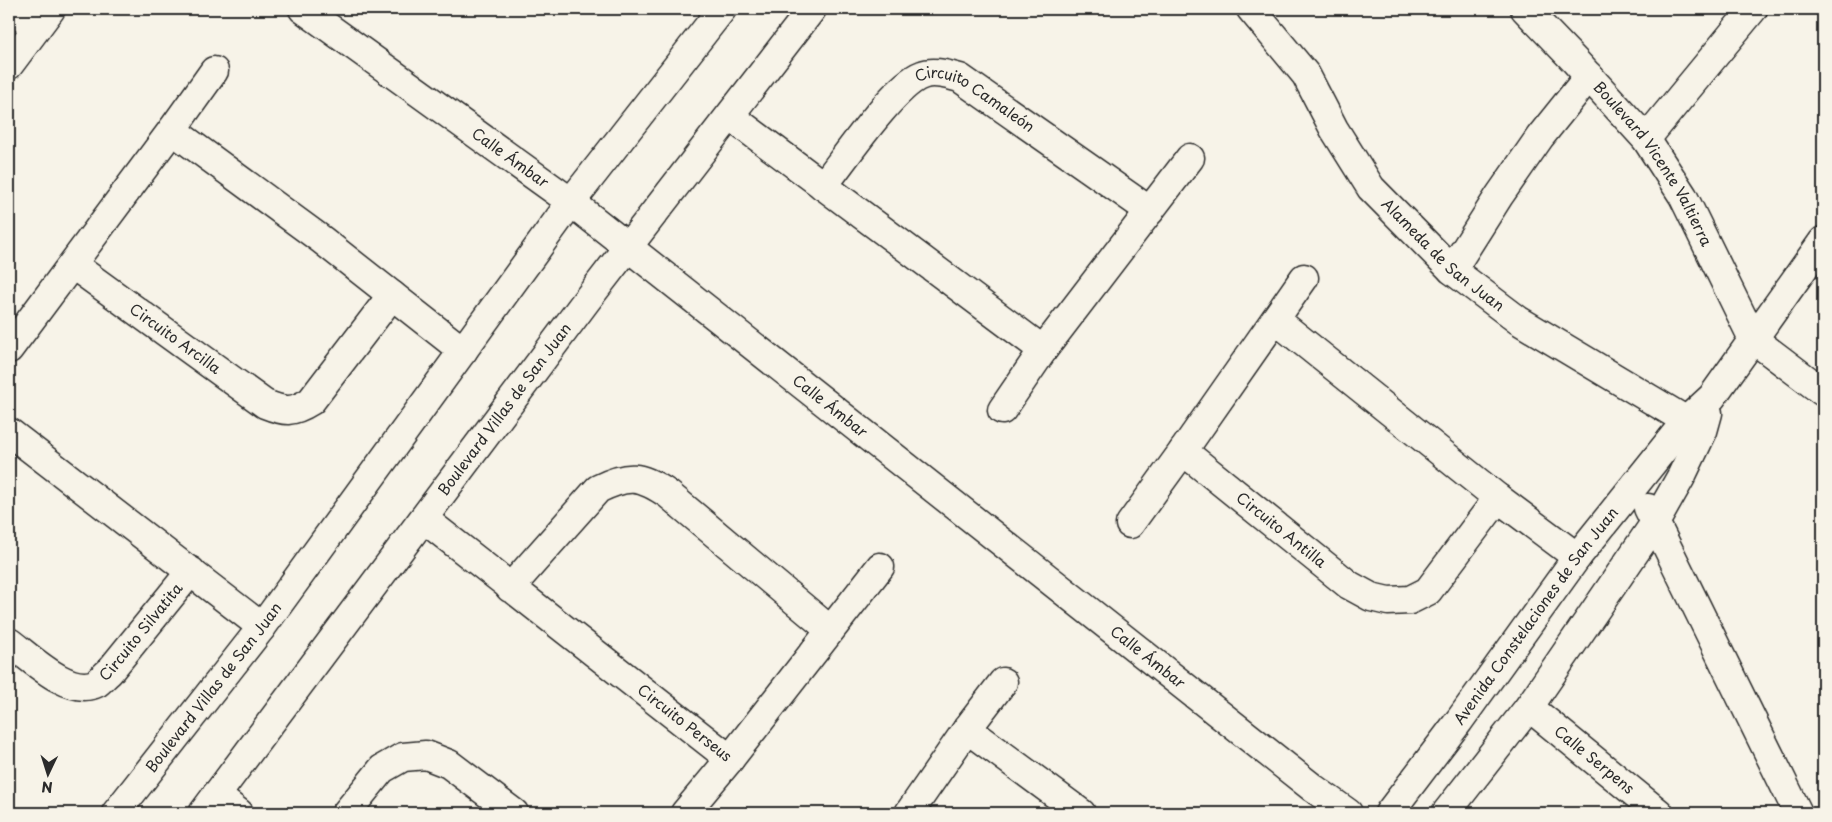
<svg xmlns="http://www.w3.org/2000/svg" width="1832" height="822" viewBox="0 0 1832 822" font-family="'Playpen Sans',sans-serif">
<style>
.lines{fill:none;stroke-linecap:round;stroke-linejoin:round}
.minor-casing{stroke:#2b2b2b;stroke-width:31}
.minor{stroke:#f7f3e8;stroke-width:28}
.labels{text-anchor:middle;stroke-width:4;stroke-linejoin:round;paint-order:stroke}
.street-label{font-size:15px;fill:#2b2b2b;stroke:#f7f3e8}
</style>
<rect width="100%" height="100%" fill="#f7f3e8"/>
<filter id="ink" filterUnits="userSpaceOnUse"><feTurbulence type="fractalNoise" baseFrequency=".02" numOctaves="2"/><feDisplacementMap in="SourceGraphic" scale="10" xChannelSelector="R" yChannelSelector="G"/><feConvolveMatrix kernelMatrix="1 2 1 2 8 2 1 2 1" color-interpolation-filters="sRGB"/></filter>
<g filter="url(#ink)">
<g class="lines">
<g class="minor-casing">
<g id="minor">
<polyline points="11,9 36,28"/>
<path id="s1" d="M303,9L571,202L1313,788L1348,813"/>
<path id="s2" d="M1251,9L1306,75L1334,129L1371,188L1452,270L1518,320L1702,430"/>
<path id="s3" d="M1525,9L1575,61L1646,139L1683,196L1753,339L1823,392"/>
<polyline points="9,65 51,9"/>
<polyline points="730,116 1043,350"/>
<polyline points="172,130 322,240 463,351"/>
<polyline points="1646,139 1753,9"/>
<path id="s4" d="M823,186C843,161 894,85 922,75C934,70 948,75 960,78L1150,211"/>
<path id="s5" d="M73,265L265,404C285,412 292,413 311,401L392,295"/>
<polyline points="1452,270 1499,196 1540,137 1589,76"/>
<polyline points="1276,320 1498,498 1577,557"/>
<polyline points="9,349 172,130 214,71"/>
<polyline points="1002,410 1043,350 1190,158"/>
<polyline points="9,432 262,627"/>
<path id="s6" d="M1183,451L1349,585L1371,597L1388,601L1410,600L1428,591L1498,498"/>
<polyline points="1648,508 1798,813"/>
<path id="s7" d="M424,519L730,759"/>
<polyline points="1130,524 1183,451 1304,278"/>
<path d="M510,588L598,489C628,474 640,475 668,494L830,630"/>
<path id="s8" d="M9,642C30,657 69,697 97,683C101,680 105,675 109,672L191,571"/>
<path id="s9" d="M1529,707L1659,813"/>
<polyline points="967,729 1081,813"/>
<polyline points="216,795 239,813"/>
<path id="s10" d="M116,813L262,627L571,202L722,9"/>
<path id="s11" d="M203,813L586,301L812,9"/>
<polyline points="346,813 382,769 403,757 426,755 449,764 514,813"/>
<polyline points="685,813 730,759 880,567"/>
<polyline points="909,813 967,729 1003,682"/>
<path id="s12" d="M1389,813L1459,721L1577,557L1686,421L1712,397L1823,241"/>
<polyline points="1446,813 1529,707 1655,523 1681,477 1703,431 1708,413"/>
</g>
</g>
<use href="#minor" class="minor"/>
</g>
</g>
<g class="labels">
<g class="street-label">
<text dy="5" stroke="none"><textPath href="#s4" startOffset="210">Circuito Camaleón</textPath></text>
<text dy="5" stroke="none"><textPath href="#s1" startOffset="255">Calle Ámbar</textPath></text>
<text dy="5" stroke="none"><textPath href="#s3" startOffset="202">Boulevard Vicente Valtierra</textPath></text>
<text dy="5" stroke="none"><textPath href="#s2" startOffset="315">Alameda de San Juan</textPath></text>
<text dy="5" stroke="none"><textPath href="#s5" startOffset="126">Circuito Arcilla</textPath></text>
<text dy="5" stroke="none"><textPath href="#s1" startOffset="660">Calle Ámbar</textPath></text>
<text dy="5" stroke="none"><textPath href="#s11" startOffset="504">Boulevard Villas de San Juan</textPath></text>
<text dy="5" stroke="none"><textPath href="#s6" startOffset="126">Circuito Antilla</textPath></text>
<text dy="5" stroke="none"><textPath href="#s12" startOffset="246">Avenida Constelaciones de San Juan</textPath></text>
<text dy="5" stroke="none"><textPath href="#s8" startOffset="169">Circuito Silvatita</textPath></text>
<text dy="5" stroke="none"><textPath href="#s1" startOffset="1065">Calle Ámbar</textPath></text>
<text dy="5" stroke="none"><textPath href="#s10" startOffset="159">Boulevard Villas de San Juan</textPath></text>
<text dy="5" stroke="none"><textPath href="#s7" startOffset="331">Circuito Perseus</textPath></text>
<text dy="5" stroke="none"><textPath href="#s9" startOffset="84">Calle Serpens</textPath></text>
</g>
</g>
<rect width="1832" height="822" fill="none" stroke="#f7f3e8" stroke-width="30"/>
<rect x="15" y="15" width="1802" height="792" fill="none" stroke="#2b2b2b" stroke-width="2" filter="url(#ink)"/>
<g transform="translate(48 774) rotate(184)" stroke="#f7f3e8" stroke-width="4" paint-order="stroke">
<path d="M0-4L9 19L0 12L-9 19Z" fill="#2b2b2b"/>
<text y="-8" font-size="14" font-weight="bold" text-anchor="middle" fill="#2b2b2b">N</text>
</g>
</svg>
